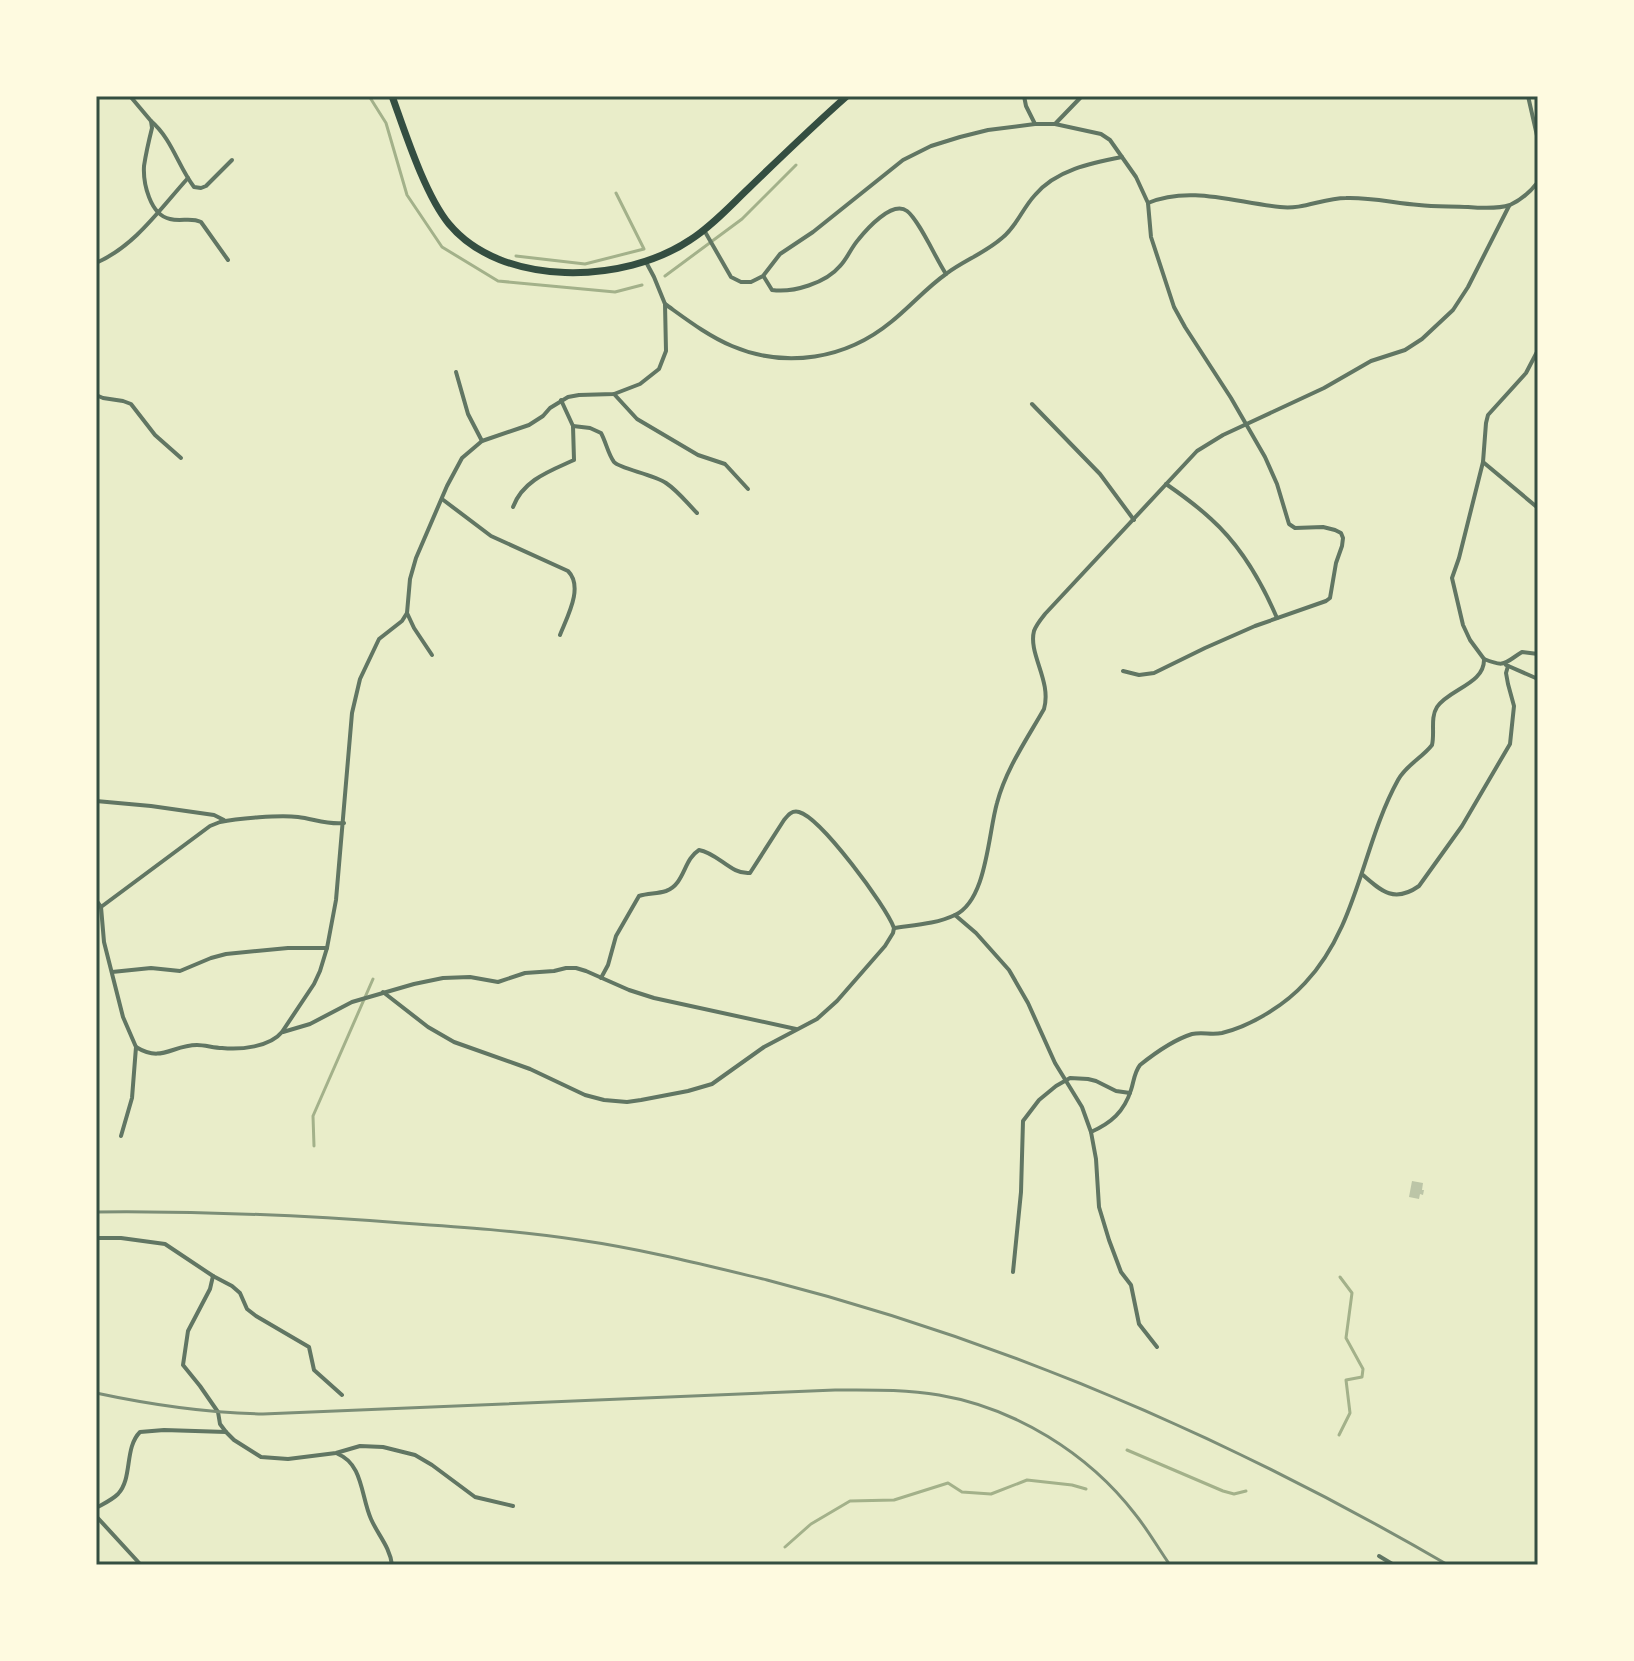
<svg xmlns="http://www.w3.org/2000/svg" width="1634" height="1661" viewBox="0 0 1634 1661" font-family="'Noto Sans',sans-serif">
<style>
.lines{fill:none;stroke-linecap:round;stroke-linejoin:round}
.stream{stroke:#a3b18a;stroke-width:3}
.building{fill:#bcc5a7}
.minor{stroke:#617663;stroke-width:4}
.primary{stroke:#344e41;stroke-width:7}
.rail{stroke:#7c8e77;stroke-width:3}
.neatline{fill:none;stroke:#344e41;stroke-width:3}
</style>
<rect width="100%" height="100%" fill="#e9edc9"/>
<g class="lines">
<g class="stream">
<polyline points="369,96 386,123 407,195 442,247 498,281 615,292 642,285"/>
<polyline points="516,256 585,264 644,249 616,193"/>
<polyline points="665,276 742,219 796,165"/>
<polyline points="314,1146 313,1116 373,979"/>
<polyline points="1339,1435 1350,1413 1346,1380 1362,1377 1363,1369 1346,1338 1352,1293 1340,1277"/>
<polyline points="1127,1450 1223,1491 1234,1494 1246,1491"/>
<polyline points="785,1547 811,1524 850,1501 894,1500 948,1483 962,1492 991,1494 1027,1480 1072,1485 1086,1489"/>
</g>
</g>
<polygon class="building" points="1412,1181 1423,1183 1422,1190 1424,1190 1423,1195 1420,1194 1419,1199 1409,1197"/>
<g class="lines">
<g class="minor">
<path d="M130,96L151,121L152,128C149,140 146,153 144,166C143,183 150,215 170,219C181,222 191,217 201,222L228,260"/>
<polyline points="1024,96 1026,106 1035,124 1055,124 1101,134 1110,140 1136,177 1148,203 1151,237 1174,307 1185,327 1231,398 1265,457 1277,484 1289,524 1295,528 1323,527 1335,530 1341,533 1343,538 1342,546 1336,563 1330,598 1326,601 1255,626 1205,648 1154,673 1139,675 1123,671"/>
<polyline points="1528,96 1538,140"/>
<path d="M151,121C172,139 178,166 194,187L201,188L206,186L232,160"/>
<polyline points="1055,124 1082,96"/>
<path d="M1148,203C1190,185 1237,203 1280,207C1303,210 1323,198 1346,198C1370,197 1394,203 1419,205C1435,207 1451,206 1468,207C1480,208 1498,209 1510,205C1521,200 1531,191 1538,182"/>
<polyline points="704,230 731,277 741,282 751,282 763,276 780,254 813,232 903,160 931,146 960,137 988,130 1035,124"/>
<path d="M96,263C135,246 160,209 188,178"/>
<path d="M764,277L772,290C793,293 826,283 840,266C847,259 851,248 858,240C866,230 892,200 907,211C919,220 936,259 946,274"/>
<path d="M665,304C686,319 708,336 732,346C786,369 846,359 891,322C910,307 926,288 946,274C963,261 985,253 1002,238C1017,226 1022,209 1035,195C1056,170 1091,163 1122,157"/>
<polyline points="456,372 468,414 482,441"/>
<polyline points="614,394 637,419 698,455 725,464 748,489"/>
<polyline points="96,395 103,398 123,401 131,404 155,435 181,458"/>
<polyline points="1032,404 1100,474 1134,520"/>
<path d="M573,426L590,428L601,433C606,442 608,454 614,462C620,469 653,474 666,483C678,491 687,503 697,513"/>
<polyline points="1483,462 1538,508"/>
<path d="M1166,484C1182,495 1197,506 1211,519C1240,545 1262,583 1277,618"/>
<path d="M442,499L491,536L568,571C584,587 567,617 560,635"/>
<path d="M513,507C523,480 550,471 574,460L573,426L561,400"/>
<polyline points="407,613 414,628 432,655"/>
<path d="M1484,659C1506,668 1504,663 1522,652L1538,654"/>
<polyline points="1506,665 1538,679"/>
<polyline points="96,801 151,806 214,815 224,820"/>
<path d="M1363,875C1382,892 1395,903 1419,886L1462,826L1510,744L1514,706L1508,684L1506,673L1508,666"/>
<polyline points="96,900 101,907 104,942 123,1017 136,1047"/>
<path d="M101,907L210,826L220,822C238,818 280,815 298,817C314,819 328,825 344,823"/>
<polyline points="955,915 976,933 1009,970 1028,1003 1055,1063 1082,1107 1091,1132 1096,1159 1099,1207 1109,1240 1121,1272 1131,1285 1139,1324 1157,1347"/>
<path d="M894,928C914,925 936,924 955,915C987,900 988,834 997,803C1006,769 1027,739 1044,709C1052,681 1028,654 1034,631C1036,625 1041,619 1045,614L1197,451L1223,435L1324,388L1371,361L1405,350L1422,339L1453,310L1468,287L1509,206"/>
<polyline points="112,972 151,968 180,971 211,958 226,954 288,948 327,948"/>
<path d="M383,992L428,1027L454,1042L530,1069L585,1095L604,1100L627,1102L641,1100L688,1091L712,1084L764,1047L817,1019L837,1001L885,946L893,933L894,928C886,906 821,818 799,812C792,810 788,815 784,820L750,873C731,875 718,853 699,850C683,860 685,884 666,891C657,894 648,893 639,896L616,936L608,965L601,978"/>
<polyline points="283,1032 310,1024 352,1002 414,984 443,978 470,977 498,982 525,973 554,971 566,968 576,968 586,971 629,990 654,998 796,1029"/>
<path d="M1091,1132C1111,1123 1124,1112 1131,1090C1134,1081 1134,1073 1140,1065C1155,1053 1173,1040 1192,1034C1202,1032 1212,1035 1222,1033C1251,1026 1285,1005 1305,983C1358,927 1362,845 1398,780C1406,765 1422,758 1432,745C1435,733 1430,718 1437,707C1449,689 1485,684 1484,659L1470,640L1463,625L1452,578L1459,558L1483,462L1486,423L1488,415L1526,373L1538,350"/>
<path d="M121,1136L132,1098L136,1047C162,1063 172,1045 197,1045C205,1045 214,1048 222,1048C240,1050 270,1047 282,1032L314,984L320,971L327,948L336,900L352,713L360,679L379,639L402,621L407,613L410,579L416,558L447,486L462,458L482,441L529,425L543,416L550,408L568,397L579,395L614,394L640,384L659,369L666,351L665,304L654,277L646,262"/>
<polyline points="96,1238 121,1238 165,1244 213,1276 232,1286 240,1293 247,1309 256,1316 309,1347 314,1370 342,1395"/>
<polyline points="1013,1272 1021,1192 1023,1121 1039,1100 1056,1086 1070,1078 1088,1079 1096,1081 1116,1091 1130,1093"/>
<polyline points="213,1276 210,1289 188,1331 183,1365 200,1386 218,1412 220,1424 226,1432 234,1440 261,1457 288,1459 336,1453 360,1446 383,1447 415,1455 432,1465 475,1497 513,1506"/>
<path d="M338,1454C363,1464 361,1497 371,1519C378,1535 390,1547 392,1565"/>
<path d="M96,1508C103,1504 112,1500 118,1494C133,1478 124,1448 140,1432L164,1430L226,1432"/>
<polyline points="96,1516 141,1565"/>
<polyline points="1379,1556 1394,1565"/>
</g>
<path class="primary" d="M392,96C405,132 425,195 449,224C502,288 625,284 690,240C712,226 730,206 749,188C781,157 813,126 847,96"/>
<g class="rail">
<path d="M96,1212C198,1211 300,1215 402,1223C461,1227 520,1231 579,1240C642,1249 705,1265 767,1280C1006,1341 1235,1441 1448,1565"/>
<path d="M96,1393C152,1405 206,1413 263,1414L835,1390C869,1390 905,1389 939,1395C1015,1408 1088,1453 1135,1514C1148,1530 1158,1548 1170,1565"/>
</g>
</g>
<rect width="1634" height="1661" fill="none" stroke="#fefae0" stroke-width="196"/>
<rect x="98" y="98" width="1438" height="1465" class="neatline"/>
</svg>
